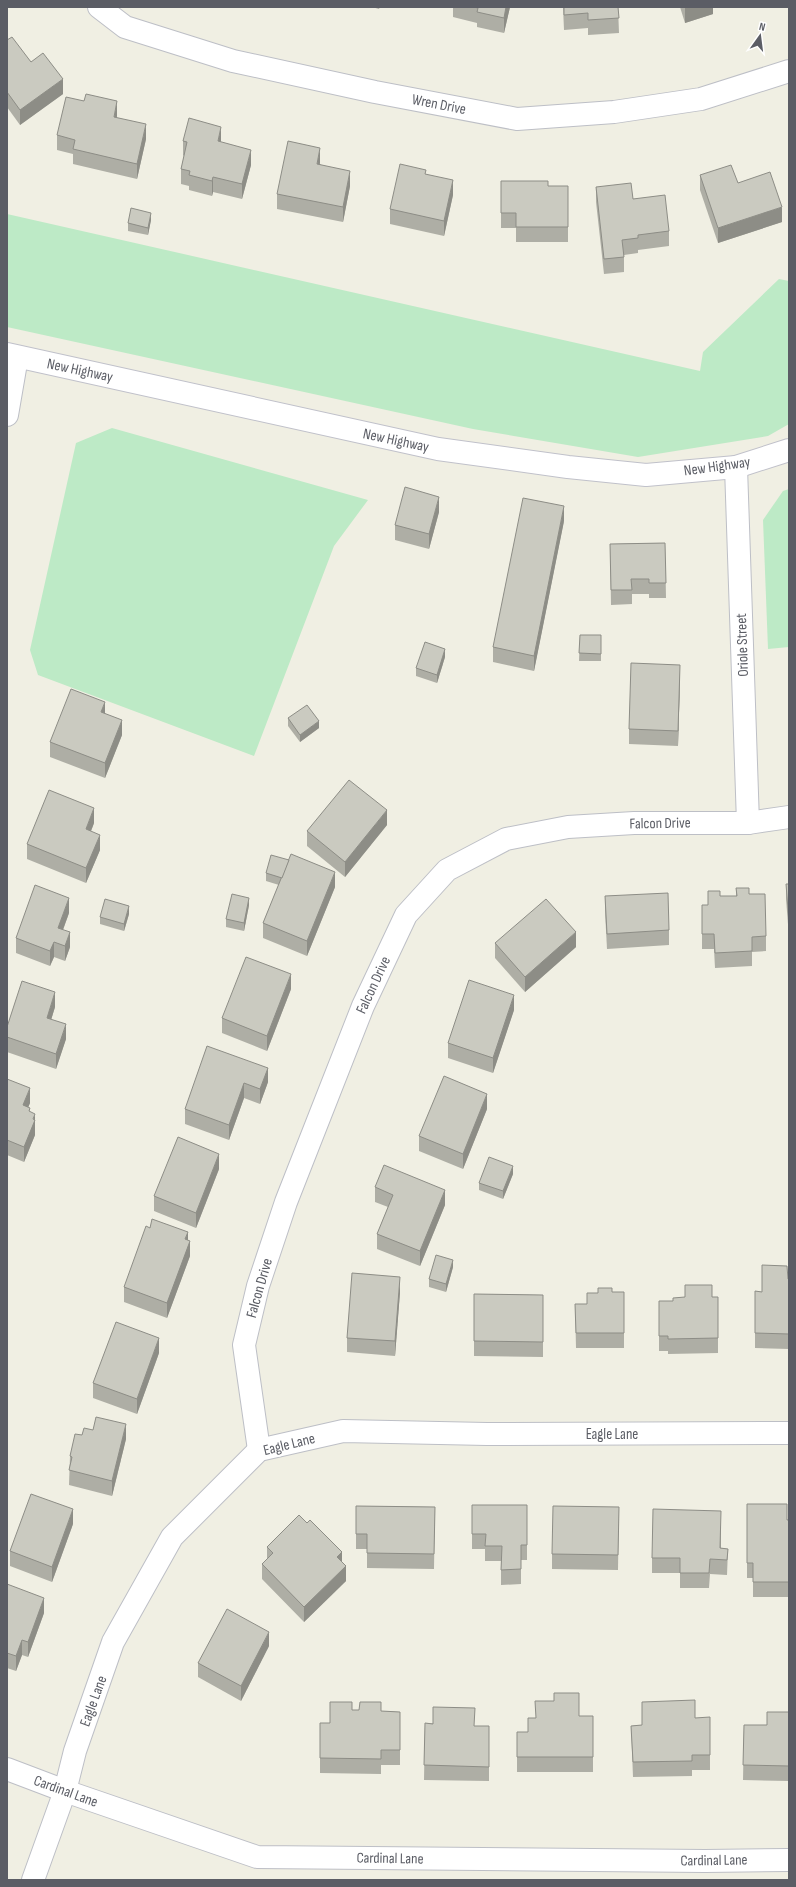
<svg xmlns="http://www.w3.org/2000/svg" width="796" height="1887" viewBox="0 0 796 1887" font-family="'Sofia Sans Condensed',sans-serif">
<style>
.green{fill:#bdeac6}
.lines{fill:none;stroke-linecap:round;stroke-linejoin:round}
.street-casing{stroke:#bdbfc6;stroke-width:24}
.secondary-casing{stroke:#c0c1ca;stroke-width:24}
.street{stroke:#fff;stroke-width:22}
.secondary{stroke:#fff;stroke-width:22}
.wall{fill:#aeaea5}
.shaded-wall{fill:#8d8d86}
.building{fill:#cacac0;stroke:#8d8d86}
.labels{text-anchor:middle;stroke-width:4;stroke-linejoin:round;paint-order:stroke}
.street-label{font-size:15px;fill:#5b5d65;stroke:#fff}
</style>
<rect width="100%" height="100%" fill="#f0efe3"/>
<g class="green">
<polygon points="7,214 700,371 703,352 779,279 789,281 789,424 768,436 638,457 473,429 7,327"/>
<polygon points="112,428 368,500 334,546 254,756 38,675 30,650 76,443"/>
<polygon points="789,489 789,647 768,649 763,520 783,491"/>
</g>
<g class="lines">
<g class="street-casing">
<g id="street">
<polyline points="99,7 125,27 233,61 375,92 517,119 614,112 701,99 789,71"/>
<polyline points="7,415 17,357"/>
<polyline points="736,467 748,823"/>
<polyline points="259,1450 244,1345 258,1286 286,1202 363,1006 406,915 447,870 506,839 568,827 634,823 748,823 789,817"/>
<polyline points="7,1769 65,1791 257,1857 705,1861 789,1860"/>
<polyline points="33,1880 65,1791 75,1751 113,1642 172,1537 259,1450 343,1431 487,1434 789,1433"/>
</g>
</g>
<g class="secondary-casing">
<polyline id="secondary" points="7,354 438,449 568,467 646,475 736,467 789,450"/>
</g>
<use href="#street" class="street"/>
<use href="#secondary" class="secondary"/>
</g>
<g class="wall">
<polygon points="372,7 380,7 379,9"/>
<polygon points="453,7 510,7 504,33 477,27 477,23 453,17"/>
<polygon points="563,7 618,7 619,33 588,35 588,28 564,30"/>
<polygon points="680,7 713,7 713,14 685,23"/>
<polygon points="7,40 31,62 63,94 20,125 7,107"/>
<polygon points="117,116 117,118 146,139 137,179 73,164 73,154 57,150 57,135"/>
<polygon points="183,141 221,142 251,165 242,199 213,192 212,196 189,190 189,186 181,184 181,169 184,156 183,155"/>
<polygon points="320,163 320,164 350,186 343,222 277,209 277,194"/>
<polygon points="700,175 738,183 782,222 718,243 700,190"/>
<polygon points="501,181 548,186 568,186 568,242 516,242 516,228 501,228"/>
<polygon points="596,187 633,199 669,231 669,246 638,250 638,253 624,255 624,272 604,274 596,202"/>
<polygon points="453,195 444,236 390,224 390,209"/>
<polygon points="151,220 148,235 128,231 128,223"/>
<polygon points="439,512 429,549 395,540 395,525"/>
<polygon points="564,521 534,671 493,662 493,647"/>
<polygon points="665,543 666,598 649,598 649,594 632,594 632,604 611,605 610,544"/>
<polygon points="580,635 601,635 601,661 579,661"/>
<polygon points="445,657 437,683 416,676 416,668"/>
<polygon points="680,680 678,746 629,744 629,729"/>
<polygon points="105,713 122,735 105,778 50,757 50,742"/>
<polygon points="288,718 319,728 300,742 288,726"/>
<polygon points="94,823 91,831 100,850 86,883 27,859 27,844"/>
<polygon points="387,825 345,877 307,846 307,831"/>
<polygon points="266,873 335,887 307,956 263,938 263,923 279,885 266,881"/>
<polygon points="786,884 789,884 789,937 786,899"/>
<polygon points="736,888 749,894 766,936 766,951 752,952 752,966 715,968 714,949 702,949 702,905 708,905 708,891 720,896 736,896"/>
<polygon points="605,896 669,930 669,945 607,949 605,911"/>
<polygon points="249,905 244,931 226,927 226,919"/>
<polygon points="69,913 63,930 70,947 65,961 54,957 50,966 16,953 16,938"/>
<polygon points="129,914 124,931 100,924 100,917"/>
<polygon points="495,943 576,947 525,992 495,958"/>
<polygon points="291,989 267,1051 222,1033 222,1018"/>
<polygon points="55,1007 51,1020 66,1039 56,1069 7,1052 7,1027"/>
<polygon points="514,1010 493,1073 448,1058 448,1043"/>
<polygon points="268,1068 268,1082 260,1104 244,1098 229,1140 185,1124 185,1109"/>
<polygon points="7,1079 30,1103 28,1107 30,1112 35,1129 35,1135 24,1162 7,1155"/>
<polygon points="487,1109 463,1169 419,1151 419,1136"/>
<polygon points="219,1169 196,1228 154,1211 154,1196"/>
<polygon points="513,1174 503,1199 479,1190 479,1183"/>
<polygon points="375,1187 445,1205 420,1266 377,1249 377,1234 388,1207 375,1202"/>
<polygon points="188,1240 190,1256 167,1318 124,1302 124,1287"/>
<polygon points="453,1267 446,1292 429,1287 429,1279"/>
<polygon points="788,1279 789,1279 789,1349 755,1348 755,1291 762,1292"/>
<polygon points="400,1292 395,1356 347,1352 347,1338"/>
<polygon points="612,1292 624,1292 624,1348 576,1348 575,1304 587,1304"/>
<polygon points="474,1294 543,1295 543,1357 474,1356"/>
<polygon points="718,1297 718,1353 668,1354 668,1351 659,1351 659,1316 673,1301 673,1298"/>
<polygon points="159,1353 137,1414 93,1398 93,1383"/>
<polygon points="93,1430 126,1439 112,1496 69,1485 70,1456 82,1435"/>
<polygon points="747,1504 789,1520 789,1597 753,1597 753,1578 747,1578"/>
<polygon points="472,1505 527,1505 527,1560 521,1560 521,1584 501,1585 501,1561 485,1561 485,1549 472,1549"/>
<polygon points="356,1506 435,1507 434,1569 367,1568 367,1549 356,1549"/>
<polygon points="619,1507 618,1570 552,1569 552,1554"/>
<polygon points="73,1524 52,1582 10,1566 10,1551"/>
<polygon points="721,1526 721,1548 728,1549 727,1575 710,1574 709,1588 680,1588 680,1573 652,1573 652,1558"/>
<polygon points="267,1547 342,1562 346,1581 304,1622 262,1579 262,1564 267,1559"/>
<polygon points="7,1584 44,1613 28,1657 22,1655 16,1671 7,1668"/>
<polygon points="269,1646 241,1701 198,1677 198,1663"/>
<polygon points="642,1702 695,1718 710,1755 710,1770 692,1770 692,1776 633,1777 631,1726 642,1725"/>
<polygon points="352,1710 400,1712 400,1765 381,1765 381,1774 320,1773 320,1758 330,1723"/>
<polygon points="789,1712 789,1781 743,1780 744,1725 767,1725"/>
<polygon points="579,1716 593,1716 593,1772 517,1772 517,1732 528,1732"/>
<polygon points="425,1723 475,1726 489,1726 489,1781 424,1780"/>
</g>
<g class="shaded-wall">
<polygon points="506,7 510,7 504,33 504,18"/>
<polygon points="689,7 713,7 713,14 685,23 685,8"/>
<polygon points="63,79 63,94 20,125 20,110"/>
<polygon points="117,101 117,116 114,132 114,117"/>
<polygon points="146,124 146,139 137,179 137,164"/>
<polygon points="221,127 221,142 218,156 218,141"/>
<polygon points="320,148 320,163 317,179 317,164"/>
<polygon points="251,150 251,165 242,199 242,184"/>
<polygon points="350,171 350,186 343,222 343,207"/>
<polygon points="213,177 213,192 212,196 212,181"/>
<polygon points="453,180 453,195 444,236 444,221"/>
<polygon points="782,207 782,222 718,243 718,228"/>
<polygon points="151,213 151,220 148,235 148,228"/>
<polygon points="439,497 439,512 429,549 429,534"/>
<polygon points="564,506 564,521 534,671 534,656"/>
<polygon points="445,649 445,657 437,683 437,675"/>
<polygon points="680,665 680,680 678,746 678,731"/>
<polygon points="105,702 105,717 101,712"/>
<polygon points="122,720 122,735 105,778 105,763"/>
<polygon points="319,721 319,728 300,742 300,735"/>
<polygon points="94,808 94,823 86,844 86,829"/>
<polygon points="387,810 387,825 345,877 345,862"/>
<polygon points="100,835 100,850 86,883 86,868"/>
<polygon points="335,872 335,887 307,956 307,941"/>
<polygon points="69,898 69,913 58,943 58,928"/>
<polygon points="249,898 249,905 244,931 244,923"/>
<polygon points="129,906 129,914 124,931 124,924"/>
<polygon points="70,932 70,947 65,961 65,946"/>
<polygon points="576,932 576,947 525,992 525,977"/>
<polygon points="54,942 54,957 50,966 50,951"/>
<polygon points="291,974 291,989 267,1051 267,1036"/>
<polygon points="55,992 55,1007 47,1033 47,1018"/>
<polygon points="514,995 514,1010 493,1073 493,1058"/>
<polygon points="66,1024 66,1039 56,1069 56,1054"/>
<polygon points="268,1068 268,1082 260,1104 260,1089"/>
<polygon points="244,1083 244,1098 229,1140 229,1125"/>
<polygon points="30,1088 30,1103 23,1120 23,1105"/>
<polygon points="487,1094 487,1109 463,1169 463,1154"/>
<polygon points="35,1114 35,1135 24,1162 24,1147"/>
<polygon points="219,1154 219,1169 196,1228 196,1213"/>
<polygon points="513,1166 513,1174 503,1199 503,1191"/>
<polygon points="445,1190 445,1205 420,1266 420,1251"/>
<polygon points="188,1232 188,1245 190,1241 190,1256 167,1318 167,1303 185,1239"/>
<polygon points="453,1260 453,1267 446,1292 446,1284"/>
<polygon points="400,1277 400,1292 395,1356 395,1341"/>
<polygon points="159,1338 159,1353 137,1414 137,1399"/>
<polygon points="126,1424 126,1439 112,1496 112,1481"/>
<polygon points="73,1509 73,1524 52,1582 52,1567"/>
<polygon points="342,1552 342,1567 337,1557"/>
<polygon points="346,1566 346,1581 304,1622 304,1607"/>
<polygon points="44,1598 44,1613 28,1657 28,1642"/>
<polygon points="269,1632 269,1646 241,1701 241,1686"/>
<polygon points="22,1640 22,1655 16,1671 16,1656"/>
</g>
<g class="building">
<polygon points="474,7 506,7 504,18 477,12 478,8"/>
<polygon points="564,7 618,7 619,18 588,20 588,13 564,15"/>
<polygon points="12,37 31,62 43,53 63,79 20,110 7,92 7,40"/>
<polygon points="86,94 117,101 114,117 146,124 137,164 73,149 75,140 57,135 66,97 84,101"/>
<polygon points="189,118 221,127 218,141 251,150 242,184 213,177 212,181 189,175 190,171 181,169 187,142 183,141"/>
<polygon points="288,141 320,148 317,164 350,171 343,207 277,194"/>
<polygon points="400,164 426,170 425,174 453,180 444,221 390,209"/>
<polygon points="731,165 738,183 770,172 782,207 718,228 700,175"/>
<polygon points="501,181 548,181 548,186 568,186 568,227 516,227 516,213 501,213"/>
<polygon points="631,183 633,199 665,195 669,231 638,235 638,238 622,240 624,257 604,259 596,187"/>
<polygon points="131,208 151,213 148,228 128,223"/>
<polygon points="405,487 439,497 429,534 395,525"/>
<polygon points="523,498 564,506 534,656 493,647"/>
<polygon points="665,543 666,583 649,583 649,579 631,579 632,590 611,590 610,544"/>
<polygon points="580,635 601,635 601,654 579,653"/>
<polygon points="425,642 445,649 437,675 416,668"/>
<polygon points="631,663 680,665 678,731 629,729"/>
<polygon points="71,689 105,702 101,712 122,720 105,763 50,742"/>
<polygon points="307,705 319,721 300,735 288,718"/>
<polygon points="349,780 387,810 345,862 307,831"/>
<polygon points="49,790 94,808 86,829 100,835 86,868 27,844"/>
<polygon points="291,854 335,872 307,941 263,923"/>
<polygon points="271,855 289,860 282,878 266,873"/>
<polygon points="786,884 789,884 789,922"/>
<polygon points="35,885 69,898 58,928 70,932 65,946 54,942 50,951 16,938"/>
<polygon points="736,888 749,888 749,894 765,894 766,936 752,937 752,951 715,953 714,934 702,934 702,905 708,905 708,891 720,891 720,896 737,896"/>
<polygon points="668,893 669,930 607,934 605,896"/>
<polygon points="232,894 249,898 244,923 226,919"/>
<polygon points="105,899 129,906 124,924 100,917"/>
<polygon points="546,899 576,932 525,977 495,943"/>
<polygon points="246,957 291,974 267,1036 222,1018"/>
<polygon points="469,980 514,995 493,1058 448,1043"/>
<polygon points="22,981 55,992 47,1018 66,1024 56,1054 7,1037 7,1027"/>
<polygon points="207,1046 268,1068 260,1089 244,1083 229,1125 185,1109"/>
<polygon points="444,1076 487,1094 463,1154 419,1136"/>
<polygon points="7,1079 30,1088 23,1105 30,1108 29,1111 35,1114 33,1119 35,1120 24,1147 7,1140"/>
<polygon points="178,1137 219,1154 196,1213 154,1196"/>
<polygon points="489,1157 513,1166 503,1191 479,1183"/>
<polygon points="384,1165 445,1190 420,1251 377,1234 393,1195 375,1187"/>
<polygon points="152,1219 188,1232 185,1239 190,1241 167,1303 124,1287 146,1226 150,1228"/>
<polygon points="436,1255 453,1260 446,1284 429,1279"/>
<polygon points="762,1265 787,1266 788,1279 789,1279 789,1334 755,1333 755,1291 762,1292"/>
<polygon points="352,1273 400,1277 395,1341 347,1338"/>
<polygon points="685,1285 712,1285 712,1297 718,1297 718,1338 668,1339 668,1336 659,1336 659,1301 673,1301 673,1298 685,1297"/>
<polygon points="598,1288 612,1288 612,1292 624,1292 624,1333 576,1333 575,1304 587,1304 587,1293 598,1293"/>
<polygon points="474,1294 543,1295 543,1342 474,1341"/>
<polygon points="116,1322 159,1338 137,1399 93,1383"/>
<polygon points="96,1417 126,1424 112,1481 69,1470 72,1457 70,1456 75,1434 82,1435 84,1428 93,1430"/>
<polygon points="31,1494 73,1509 52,1567 10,1551"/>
<polygon points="747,1504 787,1504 787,1520 789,1520 789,1582 753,1582 753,1563 747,1563"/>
<polygon points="472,1505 527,1505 527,1545 521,1545 521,1569 501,1570 502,1546 485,1546 486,1534 472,1534"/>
<polygon points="356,1506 435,1507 434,1554 367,1553 367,1534 356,1534"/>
<polygon points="553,1506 619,1507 618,1555 552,1554"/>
<polygon points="653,1509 721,1511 720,1548 728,1549 727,1560 710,1559 709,1573 680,1573 680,1558 652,1558"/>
<polygon points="299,1515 307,1523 310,1520 342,1552 337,1557 346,1566 304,1607 262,1564 273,1553 267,1547"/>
<polygon points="7,1584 44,1598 28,1642 22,1640 16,1656 7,1653"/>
<polygon points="227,1609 269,1632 241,1686 198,1663"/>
<polygon points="554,1693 579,1693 579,1716 593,1716 593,1757 517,1757 517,1732 528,1732 528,1718 536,1718 535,1701 554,1701"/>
<polygon points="695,1700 695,1718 710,1717 710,1755 692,1755 692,1761 633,1762 631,1726 642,1725 642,1702"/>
<polygon points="330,1702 352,1702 352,1710 359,1710 360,1702 381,1702 381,1711 400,1712 400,1750 381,1750 381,1759 320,1758 320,1723 330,1723"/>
<polygon points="433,1707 475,1708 474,1726 489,1726 489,1767 424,1765 425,1723 433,1724"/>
<polygon points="767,1712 789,1712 789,1766 743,1765 744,1725 767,1725"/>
</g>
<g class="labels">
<g class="street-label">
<text transform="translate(439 104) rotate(11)" y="5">Wren Drive</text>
<text transform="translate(80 370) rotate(12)" y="5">New Highway</text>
<text transform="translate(396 440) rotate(12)" y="5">New Highway</text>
<text transform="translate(717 466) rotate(-8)" y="5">New Highway</text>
<text transform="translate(742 645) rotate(-92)" y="5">Oriole Street</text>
<text transform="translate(660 823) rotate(-1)" y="5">Falcon Drive</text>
<text transform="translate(373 985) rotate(-65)" y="5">Falcon Drive</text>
<text transform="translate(259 1288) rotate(-74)" y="5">Falcon Drive</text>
<text x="612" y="1439">Eagle Lane</text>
<text transform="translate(289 1444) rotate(-14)" y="5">Eagle Lane</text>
<text transform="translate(93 1701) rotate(-70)" y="5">Eagle Lane</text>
<text transform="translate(66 1791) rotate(20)" y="5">Cardinal Lane</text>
<text transform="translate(390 1858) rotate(1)" y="5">Cardinal Lane</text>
<text transform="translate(714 1860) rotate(-1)" y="5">Cardinal Lane</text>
</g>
</g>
<rect width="796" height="1887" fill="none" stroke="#5b5d65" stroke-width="16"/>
<g transform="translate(760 36) rotate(14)" stroke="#ffffff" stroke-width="3" paint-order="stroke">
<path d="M0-3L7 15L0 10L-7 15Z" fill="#5b5d65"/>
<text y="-6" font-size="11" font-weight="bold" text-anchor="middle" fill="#5b5d65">N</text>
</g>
</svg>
